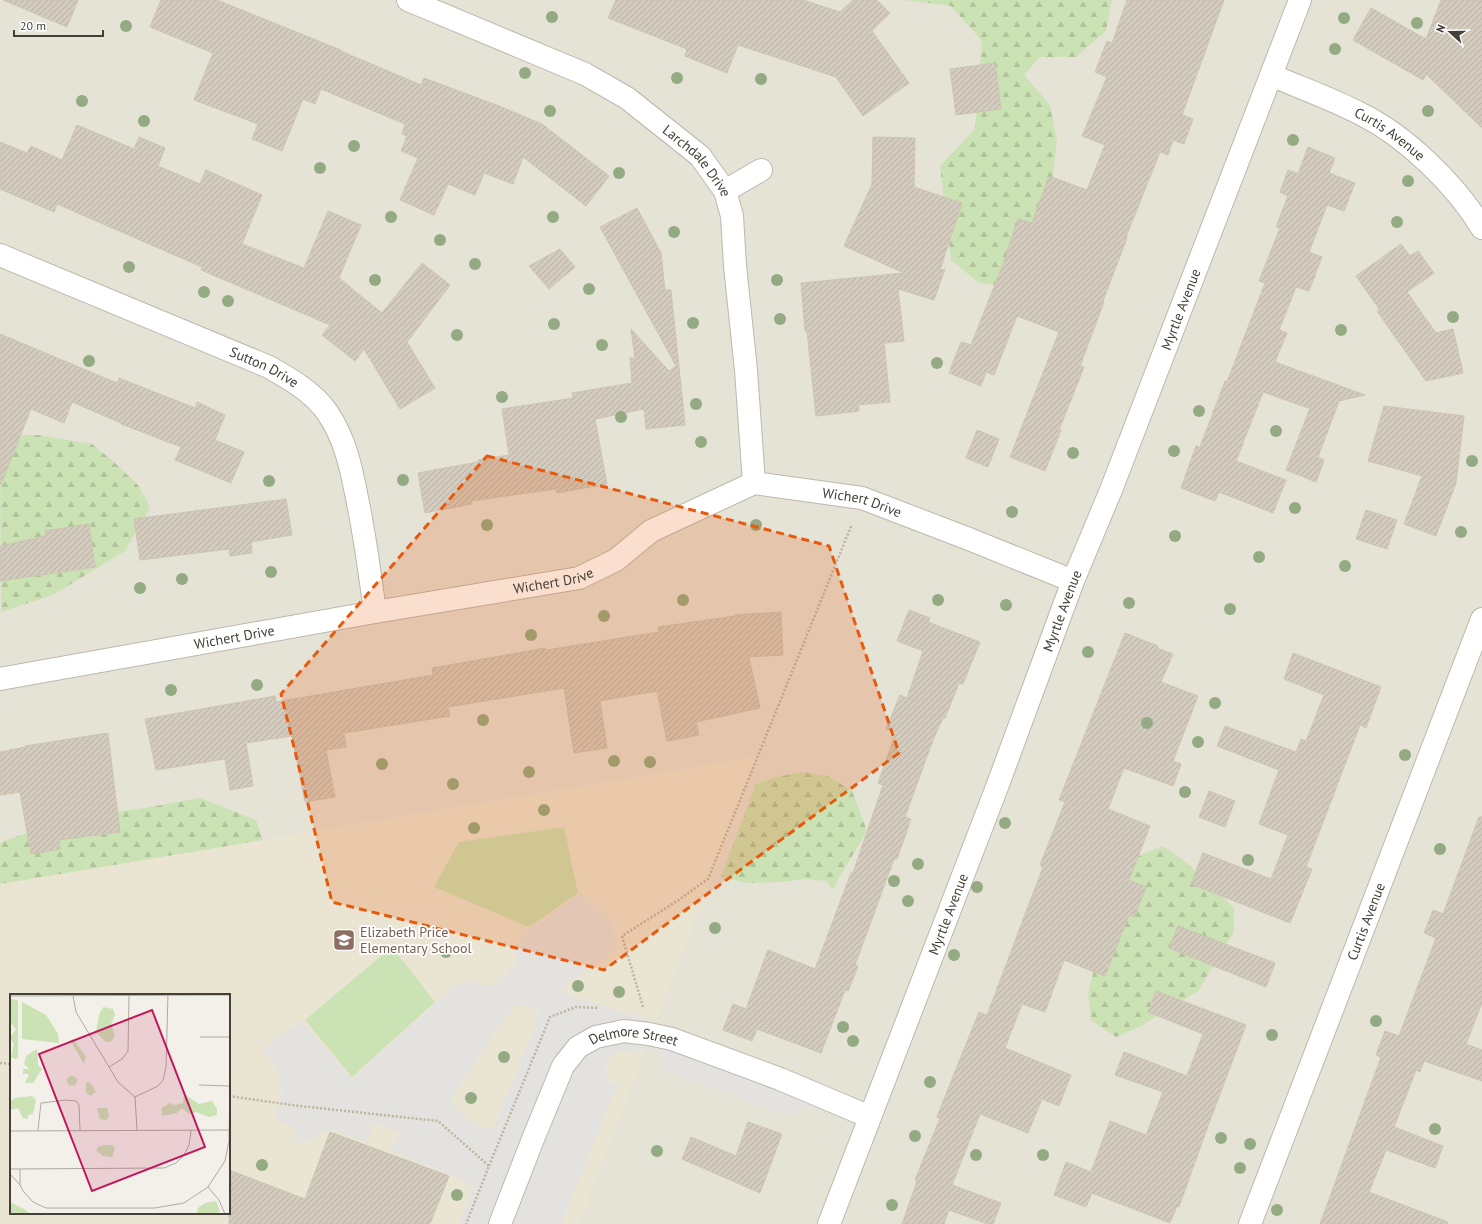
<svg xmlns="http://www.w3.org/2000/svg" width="1482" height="1224" viewBox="0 0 1482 1224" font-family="'PT Sans',sans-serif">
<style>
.residential{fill:#e5e2d6;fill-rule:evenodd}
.education{fill:#eae5d3;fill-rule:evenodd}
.green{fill:#cbe2b4}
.forest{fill:url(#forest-firs)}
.parking{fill:#e4e2df;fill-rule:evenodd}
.building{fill:url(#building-hatch);stroke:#cdc4b2}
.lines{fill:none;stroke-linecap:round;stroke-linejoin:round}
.minor-casing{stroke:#bdb8ab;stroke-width:24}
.path{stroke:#bdb49e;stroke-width:2.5;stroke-dasharray:2 2;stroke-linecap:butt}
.minor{stroke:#fff;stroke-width:22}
.tree{fill:#93aa83}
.marked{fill:#e8590c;fill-opacity:0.2;stroke:#e8590c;stroke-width:3;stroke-dasharray:8 5;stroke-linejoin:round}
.labels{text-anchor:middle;stroke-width:3.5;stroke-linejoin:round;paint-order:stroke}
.street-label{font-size:14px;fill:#454037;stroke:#fff}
.education-label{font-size:14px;fill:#785e54;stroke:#fff;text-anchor:start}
.inset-road{fill:none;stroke:#adaaa1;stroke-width:1}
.view{fill:#c2185b;fill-opacity:0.15;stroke:#c2185b;stroke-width:2}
.inset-edge{fill:none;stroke:#454037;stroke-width:2}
</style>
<defs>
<pattern id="forest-firs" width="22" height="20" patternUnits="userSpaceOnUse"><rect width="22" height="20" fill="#cbe2b4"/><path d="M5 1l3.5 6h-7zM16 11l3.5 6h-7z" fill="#b0c39b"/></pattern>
<pattern id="building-hatch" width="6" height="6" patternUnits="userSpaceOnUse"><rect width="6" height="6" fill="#d3ccbe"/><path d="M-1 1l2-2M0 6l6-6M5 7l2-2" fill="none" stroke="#b6b0a4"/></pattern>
</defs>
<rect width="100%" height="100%" fill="#f2f0e8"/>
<path class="residential" d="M0,0H1482V1224H0ZM11,995H229V1213H11Z"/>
<path class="education" d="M758,756L579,1224H0V884ZM11,995H229V1213H11Z"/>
<g class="green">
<polygon points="564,827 578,893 529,927 434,887 459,842"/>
<polygon points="392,947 435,1002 352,1077 305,1020"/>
</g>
<g class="forest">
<polygon points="905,0 1112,0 1106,31 1076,57 1040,57 1024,75 1050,105 1057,142 1047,220 1030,289 979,283 951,260 940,166 975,129 982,41 951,6"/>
<polygon points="0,435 38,435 92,444 115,463 138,485 150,507 125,551 53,595 1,612"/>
<polygon points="801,772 828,776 852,791 867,831 832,890 827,881 805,879 780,882 748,883 721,877 756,784 773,778"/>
<polygon points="200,798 256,820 263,840 0,884 0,843 6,840 82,816 139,809"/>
<polygon points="1163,846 1186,862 1234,908 1234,932 1198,991 1141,1026 1116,1037 1091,1020 1088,994 1120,864"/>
</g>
<path class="parking" d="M581,893L613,924L616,948L558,991L666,1026L839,1092L830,1113L804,1107L789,1115L658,1068L661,1055L654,1048L617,1052L611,1056L606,1066L605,1074L609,1082L617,1085L561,1224H459L474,1185L392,1151L400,1133L374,1123L367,1143L332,1130L318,1134L305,1143L296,1141L297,1129L276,1119L282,1094L280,1075L264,1049L301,1020L352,1079L460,981L484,985L495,984L513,967L516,958L514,951L525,932ZM518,1005L537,1008L539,1016L495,1124L496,1128L477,1127L461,1113L451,1099L505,1017Z"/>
<g class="building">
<polygon points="3,0 78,0 67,27"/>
<polygon points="161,0 217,0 341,50 341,51 421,85 424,78 499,106 542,124 609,176 586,206 523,157 513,184 484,173 475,195 448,184 434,215 400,200 418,158 401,151 407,136 402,134 405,124 321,89 315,104 303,99 282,151 252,139 258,124 194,100 213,53 150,27"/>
<polygon points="616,0 803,0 840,12 853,0 877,0 890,13 872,31 909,83 863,116 836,77 738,45 727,73 685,56 687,49 608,18"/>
<polygon points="1127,0 1224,0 1182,115 1193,119 1184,144 1173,140 1168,155 1160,152 1126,237 1127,238 1103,301 1104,302 1080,366 1084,367 1059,430 1061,430 1045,471 1010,457 1059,332 1017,316 994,375 986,372 981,386 949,373 961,342 971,345 1007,254 1006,254 1018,219 1032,223 1049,176 1087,190 1105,145 1082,136 1107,77 1095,72 1107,41 1112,43"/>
<polygon points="1441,0 1482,0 1482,128 1426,74 1423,80 1353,40 1371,8 1426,39"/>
<polygon points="995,63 1001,109 956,115 950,69"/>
<polygon points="77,125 134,149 139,137 165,148 158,166 200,184 206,170 262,195 242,244 304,268 328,211 361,225 339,278 382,313 422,263 450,285 407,342 435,388 400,409 364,349 355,361 322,335 330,325 201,270 202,267 57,204 54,212 0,189 0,142 27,153 31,146 62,160"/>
<polygon points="873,137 915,138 914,187 962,203 940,270 945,269 934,300 898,289 904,341 884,343 890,402 858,405 859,411 816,416 807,331 805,331 801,283 904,273 844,246 872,184"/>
<polygon points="1308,147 1335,158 1329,173 1355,183 1344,211 1327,205 1309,252 1322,257 1309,291 1296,287 1279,330 1287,333 1275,362 1365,395 1339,401 1318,457 1324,460 1316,482 1286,470 1310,408 1308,408 1263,392 1236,461 1286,480 1273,513 1219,492 1215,501 1181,488 1196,446 1200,447 1225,381 1227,382 1265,283 1259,281 1280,228 1276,227 1288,196 1280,192 1288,170 1298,174"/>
<polygon points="637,208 661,253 665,290 671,290 685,425 646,429 644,409 595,419 607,484 557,493 556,489 471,501 472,504 425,513 418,473 478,462 478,460 509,455 502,409 573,398 572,393 632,383 630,358 635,358 631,329 669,371 676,366 600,227"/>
<polygon points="1401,244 1410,256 1418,251 1434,273 1407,292 1436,333 1453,329 1463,373 1426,381 1377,311 1379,309 1356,276"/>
<polygon points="560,249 575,267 549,289 529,266"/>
<polygon points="0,334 117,383 119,378 195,408 197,402 225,415 215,440 244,452 231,483 175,460 181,447 121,424 121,423 72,402 64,423 31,409 1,484 0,484"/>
<polygon points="1384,406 1464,416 1456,483 1436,536 1404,524 1422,476 1368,461"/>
<polygon points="977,430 999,439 988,467 966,458"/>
<polygon points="286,499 292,535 251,542 252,553 230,556 229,549 140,560 134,519"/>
<polygon points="1366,510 1397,520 1387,549 1356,539"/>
<polygon points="89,524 95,567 0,581 0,546 46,536 45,531"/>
<polygon points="909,610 930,618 928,622 980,642 963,684 959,683 945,718 943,718 933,740 905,817 911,819 897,859 894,859 855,965 858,966 848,991 845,990 821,1053 757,1029 752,1041 723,1030 733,1004 746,1009 768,950 815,969 851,873 853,873 883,785 878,783 896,732 886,729 900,695 907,698 923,651 897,641"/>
<polygon points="781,612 783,655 749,657 760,708 696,722 699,735 667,741 657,691 600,701 607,748 574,753 564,688 448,707 450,716 344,733 346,747 326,750 335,797 305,802 292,736 246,743 253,786 230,790 225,759 156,770 145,719 275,696 276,702 433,675 432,668 545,648 546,650 659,632 658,627 735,616 735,615"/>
<polygon points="1125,633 1158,646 1157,648 1173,654 1161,682 1198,696 1173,761 1181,764 1173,786 1124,768 1108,809 1150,826 1129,880 1146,887 1134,917 1129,915 1105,976 1064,960 1045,1012 1022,1004 1005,1048 1071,1075 1059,1106 1042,1099 1028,1133 980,1114 952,1185 1001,1203 993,1224 988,1224 949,1210 944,1224 902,1224 917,1181 915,1180 940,1118 937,1117 954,1074 979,1012 987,1015 1043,867 1040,865 1065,802 1059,800"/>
<polygon points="1293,653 1381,687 1366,728 1360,725 1306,867 1312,869 1290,923 1191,884 1203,853 1271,879 1288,835 1259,824 1279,770 1217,746 1225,726 1296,752 1301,739 1306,741 1324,695 1284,679"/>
<polygon points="108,733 120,832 59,840 60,849 31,854 20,792 0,795 0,752 26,747 25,746"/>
<polygon points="1209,791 1235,801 1225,827 1199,817"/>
<polygon points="1479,817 1482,817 1482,1003 1466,1044 1482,1050 1482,1081 1424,1061 1420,1072 1416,1070 1394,1127 1443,1146 1435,1168 1386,1150 1369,1192 1448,1222 1447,1224 1320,1224 1381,1057 1376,1055 1385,1031 1399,1036 1436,938 1424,933 1433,910 1443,914"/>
<polygon points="1178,926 1275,963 1266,987 1169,948"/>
<polygon points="1156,991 1246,1025 1205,1134 1179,1207 1177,1206 1170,1223 1092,1193 1086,1207 1054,1195 1066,1162 1091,1172 1110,1121 1146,1135 1163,1092 1115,1075 1124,1052 1187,1076 1203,1034 1148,1012"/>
<polygon points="748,1122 782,1134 760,1193 682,1159 691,1137 736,1156"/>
<polygon points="330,1132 449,1176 430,1224 229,1224 229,1170 305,1199"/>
</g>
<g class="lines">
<g class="minor-casing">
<g id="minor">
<path id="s1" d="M408,0L585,74L627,98L700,156L725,191L732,216L735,266L746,370L754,483"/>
<path id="s2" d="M1271,75C1301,88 1332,99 1361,114C1407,137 1455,184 1482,228"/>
<polyline points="725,191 761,170"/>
<path id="s3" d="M0,255L269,367C290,379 313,392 327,412C345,438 351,467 357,498C365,536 370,574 375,612"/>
<path id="s4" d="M0,679L375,612L579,578L616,560L651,531L754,483L862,498L969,539L1073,581"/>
<path id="s5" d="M500,1224L533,1139L563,1066L578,1047L596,1037L624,1031L649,1034L672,1039L780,1079L870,1117"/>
<path id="s6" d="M829,1224L997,787L1073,581L1111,490L1300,0"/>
<path id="s7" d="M1250,1224L1482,619"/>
</g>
</g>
<g class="path">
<polyline points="643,1007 622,936 677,901 708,879 852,524"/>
<polyline points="0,1063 11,1064"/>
<polyline points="229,1096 291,1105 438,1121 489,1166 466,1224"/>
<polyline points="489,1166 550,1017 576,1007 598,1008"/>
</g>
<use href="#minor" class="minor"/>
</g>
<g class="tree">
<circle cx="552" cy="17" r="6"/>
<circle cx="1344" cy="18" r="6"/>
<circle cx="1417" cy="23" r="6"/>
<circle cx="126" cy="26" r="6"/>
<circle cx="1335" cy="49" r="6"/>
<circle cx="525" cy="73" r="6"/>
<circle cx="677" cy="78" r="6"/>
<circle cx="761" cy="79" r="6"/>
<circle cx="82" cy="101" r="6"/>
<circle cx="550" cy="111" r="6"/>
<circle cx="1428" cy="111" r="6"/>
<circle cx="144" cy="121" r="6"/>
<circle cx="1293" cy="140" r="6"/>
<circle cx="354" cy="146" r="6"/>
<circle cx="320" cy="168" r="6"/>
<circle cx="619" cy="173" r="6"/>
<circle cx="1408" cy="181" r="6"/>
<circle cx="391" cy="217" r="6"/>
<circle cx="553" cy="217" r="6"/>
<circle cx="1397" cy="222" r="6"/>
<circle cx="674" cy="232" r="6"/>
<circle cx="440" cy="240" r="6"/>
<circle cx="475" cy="264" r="6"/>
<circle cx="129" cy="267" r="6"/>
<circle cx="375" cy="280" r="6"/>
<circle cx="777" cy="280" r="6"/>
<circle cx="589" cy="289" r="6"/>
<circle cx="204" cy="292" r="6"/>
<circle cx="228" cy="301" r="6"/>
<circle cx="1453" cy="317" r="6"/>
<circle cx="780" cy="319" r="6"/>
<circle cx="693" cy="323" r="6"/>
<circle cx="554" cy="324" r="6"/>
<circle cx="1341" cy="330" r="6"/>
<circle cx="457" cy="335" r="6"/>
<circle cx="602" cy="345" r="6"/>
<circle cx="89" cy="361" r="6"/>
<circle cx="937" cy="363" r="6"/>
<circle cx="502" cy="397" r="6"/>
<circle cx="696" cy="404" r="6"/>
<circle cx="1199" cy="411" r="6"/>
<circle cx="621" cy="417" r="6"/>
<circle cx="1276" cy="431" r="6"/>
<circle cx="701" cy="442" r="6"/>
<circle cx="1174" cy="451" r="6"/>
<circle cx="1073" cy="453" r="6"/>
<circle cx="1472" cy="461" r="6"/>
<circle cx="403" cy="480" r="6"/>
<circle cx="269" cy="481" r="6"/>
<circle cx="1295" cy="508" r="6"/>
<circle cx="1012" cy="512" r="6"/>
<circle cx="487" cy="525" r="6"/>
<circle cx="756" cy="525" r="6"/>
<circle cx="1461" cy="532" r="6"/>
<circle cx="1175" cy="536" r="6"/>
<circle cx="1259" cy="557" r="6"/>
<circle cx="1345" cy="566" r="6"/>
<circle cx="271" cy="572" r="6"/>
<circle cx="182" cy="579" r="6"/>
<circle cx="140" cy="588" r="6"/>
<circle cx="683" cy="600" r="6"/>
<circle cx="938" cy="600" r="6"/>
<circle cx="1129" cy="603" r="6"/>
<circle cx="1006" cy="605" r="6"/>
<circle cx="1230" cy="609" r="6"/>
<circle cx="604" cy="616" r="6"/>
<circle cx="531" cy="635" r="6"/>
<circle cx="1088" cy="652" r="6"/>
<circle cx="257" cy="685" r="6"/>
<circle cx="171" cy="690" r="6"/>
<circle cx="1215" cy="703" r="6"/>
<circle cx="483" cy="720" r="6"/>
<circle cx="1147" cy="723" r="6"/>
<circle cx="1198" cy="742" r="6"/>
<circle cx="1405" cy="755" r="6"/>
<circle cx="614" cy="761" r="6"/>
<circle cx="650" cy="762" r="6"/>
<circle cx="382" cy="764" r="6"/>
<circle cx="529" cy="772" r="6"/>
<circle cx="453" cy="784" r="6"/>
<circle cx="1185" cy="792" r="6"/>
<circle cx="544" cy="810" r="6"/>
<circle cx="1005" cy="823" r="6"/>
<circle cx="474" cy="828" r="6"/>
<circle cx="1440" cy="849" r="6"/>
<circle cx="1248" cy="860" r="6"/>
<circle cx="918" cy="864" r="6"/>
<circle cx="894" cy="881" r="6"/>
<circle cx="977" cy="887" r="6"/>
<circle cx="908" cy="901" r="6"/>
<circle cx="715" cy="928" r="6"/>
<circle cx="446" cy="952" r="6"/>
<circle cx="954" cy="955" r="6"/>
<circle cx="578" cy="986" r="6"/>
<circle cx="619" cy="992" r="6"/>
<circle cx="1376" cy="1021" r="6"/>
<circle cx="843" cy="1027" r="6"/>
<circle cx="1272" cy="1035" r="6"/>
<circle cx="853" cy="1041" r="6"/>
<circle cx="504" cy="1057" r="6"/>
<circle cx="930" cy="1082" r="6"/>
<circle cx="471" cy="1098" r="6"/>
<circle cx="1435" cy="1129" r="6"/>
<circle cx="915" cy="1136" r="6"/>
<circle cx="1221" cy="1138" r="6"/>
<circle cx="1250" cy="1144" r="6"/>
<circle cx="657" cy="1151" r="6"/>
<circle cx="976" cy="1155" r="6"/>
<circle cx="1043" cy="1155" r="6"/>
<circle cx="262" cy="1165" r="6"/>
<circle cx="1240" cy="1168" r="6"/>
<circle cx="457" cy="1195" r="6"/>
<circle cx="892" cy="1205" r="6"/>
<circle cx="1277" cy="1210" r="6"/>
</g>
<path class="marked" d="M487,456L829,546L899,753L604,970L332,902L281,694Z"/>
<defs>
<g id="school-square" transform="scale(1.15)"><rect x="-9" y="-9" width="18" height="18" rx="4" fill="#8d6e63" stroke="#fff"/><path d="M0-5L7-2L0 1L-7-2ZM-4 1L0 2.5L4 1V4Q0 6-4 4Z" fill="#fff"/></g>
</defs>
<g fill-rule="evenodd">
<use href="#school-square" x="344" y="940"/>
</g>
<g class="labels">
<g class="street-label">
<text dy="5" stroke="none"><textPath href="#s2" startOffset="133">Curtis Avenue</textPath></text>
<text dy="5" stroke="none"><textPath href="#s1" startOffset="335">Larchdale Drive</textPath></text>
<text dy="5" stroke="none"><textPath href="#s6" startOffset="980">Myrtle Avenue</textPath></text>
<text dy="5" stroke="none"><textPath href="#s3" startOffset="287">Sutton Drive</textPath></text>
<text dy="5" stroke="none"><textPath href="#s4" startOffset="898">Wichert Drive</textPath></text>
<text dy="5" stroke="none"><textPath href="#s4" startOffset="562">Wichert Drive</textPath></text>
<text dy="5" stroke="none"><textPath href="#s6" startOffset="656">Myrtle Avenue</textPath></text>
<text dy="5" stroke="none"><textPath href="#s4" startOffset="238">Wichert Drive</textPath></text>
<text dy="5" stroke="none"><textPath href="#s6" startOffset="332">Myrtle Avenue</textPath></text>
<text dy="5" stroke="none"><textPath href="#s7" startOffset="324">Curtis Avenue</textPath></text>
<text dy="5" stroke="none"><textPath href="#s5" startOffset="253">Delmore Street</textPath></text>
</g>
<g class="education-label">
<text x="360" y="937">Elizabeth Price<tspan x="360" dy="16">Elementary School</tspan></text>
</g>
</g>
<g transform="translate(10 994)">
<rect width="220" height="220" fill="#f2f0e8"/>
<path d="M12,8L36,21L48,40L49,49L12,45ZM27,55L28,71L32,75L23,89H15L19,80H13V75H19L14,70L16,62ZM57 87a5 5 0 1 1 10 0a5 5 0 1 1-10 0ZM76,88L81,89L86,98L80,102L76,98Z" fill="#cbe2b4"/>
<path d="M0,5L8,6V64L5,65L1,63L4,50L0,44L6,35L0,28ZM93,13L103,15L105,21L101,30L105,41L101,48H96L86,38L89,21ZM63,45L76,63L74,70L60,46ZM174,100L189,110L202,107L207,115V121L199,123L186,118L179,120L172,114L167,119L152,122V114L160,109L165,111L173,109ZM22,102L26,106L23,120L18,121V125L13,124L8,114L0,116V108L5,104ZM87,114H97L99,123L96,126L90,125ZM96,151H102L105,154L102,163L93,162L86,156L89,152ZM206,207L210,217L206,220H187L188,214L195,209ZM0,208L14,215L20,220H0Z" fill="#cbe2b4"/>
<path class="inset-road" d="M0,2L220,1M63,2L66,18L108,88L125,103L127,136M190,43H220M99,73L112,65L118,57L119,0M189,91L220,92M125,103L148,92L153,86L156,73L158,0M28,136L31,109L56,106L66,107L69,111L70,136M0,137L220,136M0,175L154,174L166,169L174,161L179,151L181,137M10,175V191L13,197L23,208L36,214H145L174,209L198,193L215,167L219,147L220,89M0,180L10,191M198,193L209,206L215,220"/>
<path class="view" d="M142,16L195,153L82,197L29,60Z"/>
<rect width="220" height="220" class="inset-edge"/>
</g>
<g transform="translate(1450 32) rotate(291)" stroke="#ffffff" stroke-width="3" paint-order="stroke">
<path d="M0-3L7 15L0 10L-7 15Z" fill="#454037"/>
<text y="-6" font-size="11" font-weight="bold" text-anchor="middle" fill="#454037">N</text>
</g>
<path d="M14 30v6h89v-6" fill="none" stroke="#454037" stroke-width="2"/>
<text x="20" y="30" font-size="12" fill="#454037" stroke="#ffffff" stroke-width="3" paint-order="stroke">20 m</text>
</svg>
